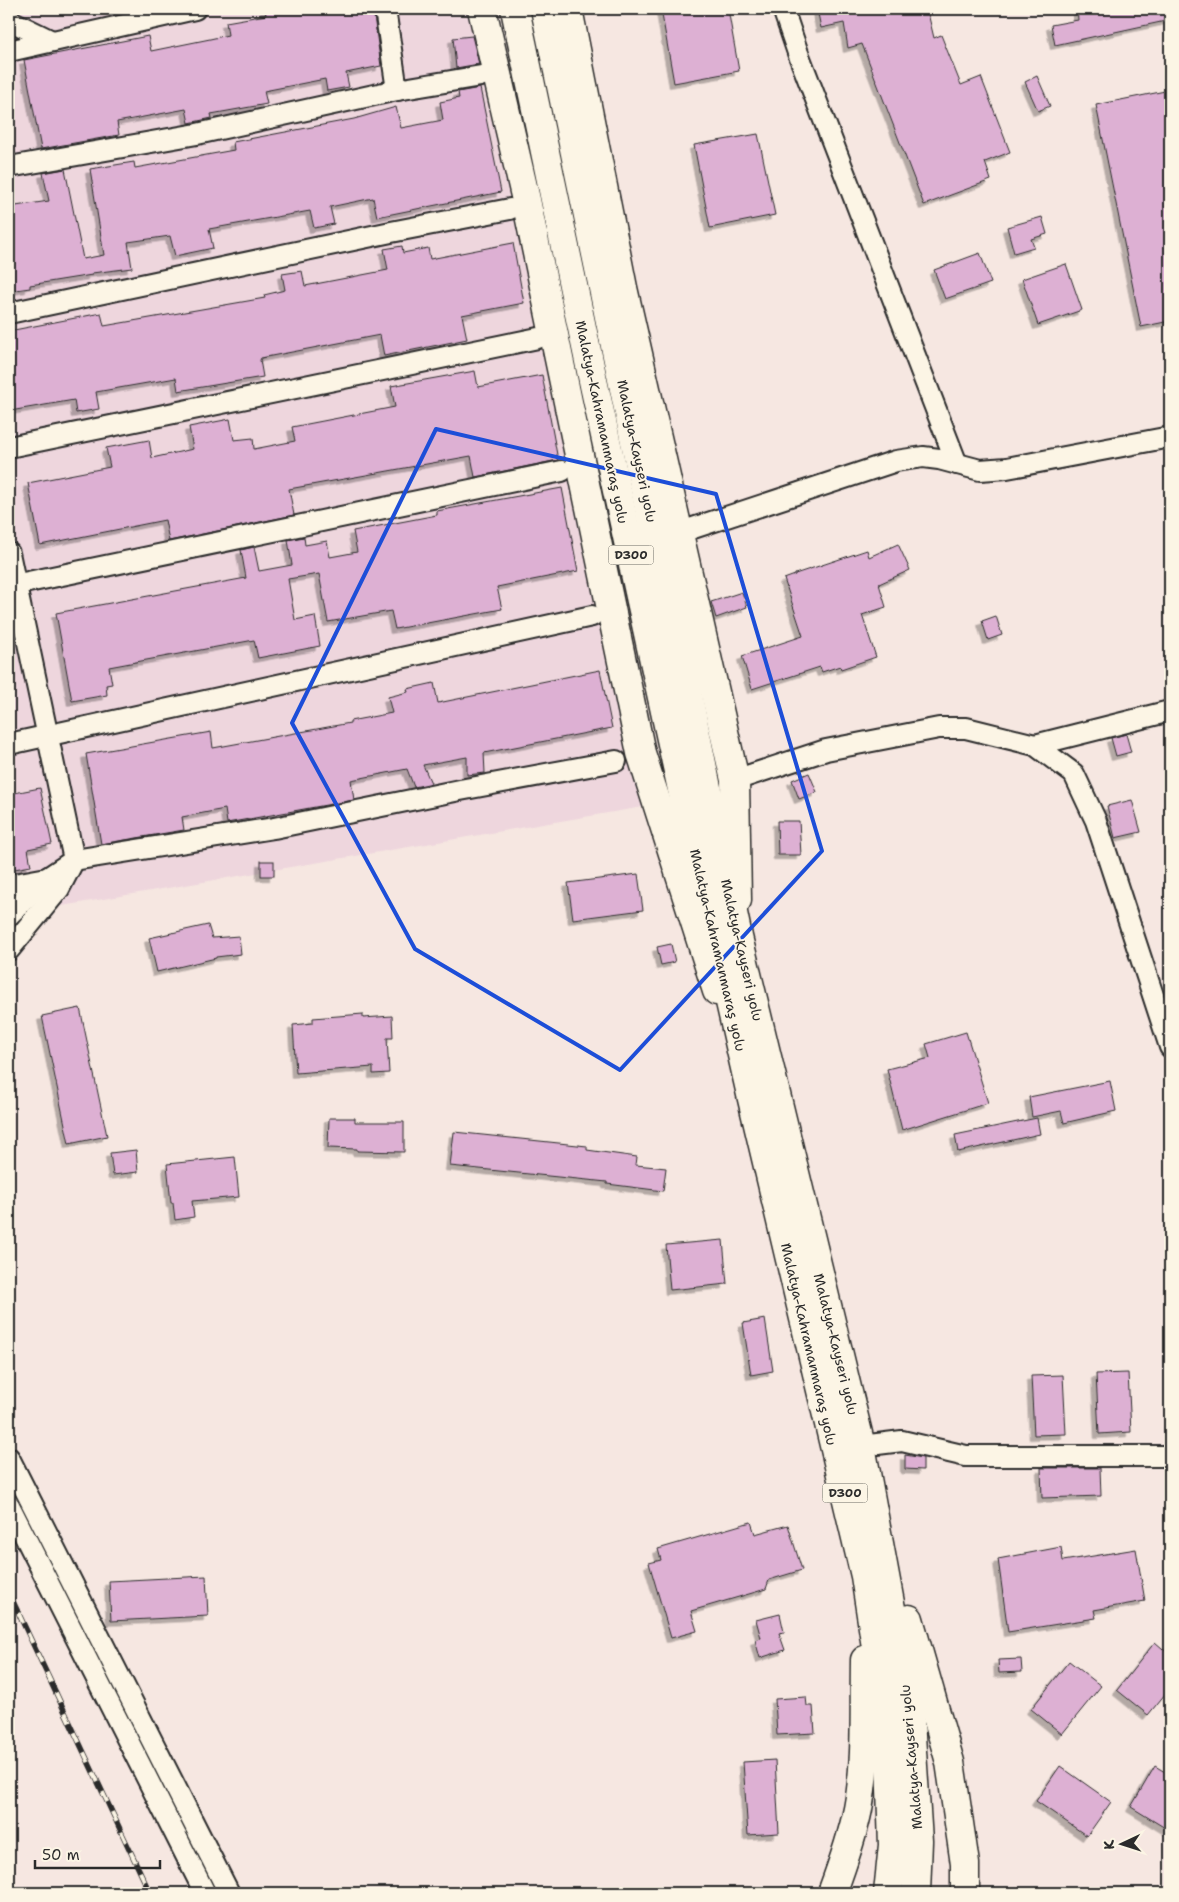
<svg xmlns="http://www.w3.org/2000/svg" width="1179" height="1902" viewBox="0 0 1179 1902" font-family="'Shantell Sans',sans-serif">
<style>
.built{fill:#eed6dd}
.building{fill:#ddb0d3;stroke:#2b2b2b;filter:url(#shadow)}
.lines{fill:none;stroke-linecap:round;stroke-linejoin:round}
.street-casing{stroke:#2b2b2b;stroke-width:24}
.secondary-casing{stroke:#2b2b2b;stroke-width:31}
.highway-casing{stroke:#2b2b2b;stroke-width:31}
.street{stroke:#fcf5e5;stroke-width:20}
.secondary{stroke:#fcf5e5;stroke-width:28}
.highway{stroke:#fcf5e5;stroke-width:28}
.rail-casing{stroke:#2b2b2b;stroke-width:5.5}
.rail{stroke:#fcf5e5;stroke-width:4;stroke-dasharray:11;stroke-linecap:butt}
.marked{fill:none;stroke:#1d4ed8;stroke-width:4;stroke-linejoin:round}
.labels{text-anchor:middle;stroke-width:4;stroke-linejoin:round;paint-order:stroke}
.shield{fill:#fcf5e5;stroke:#6a6863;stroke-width:1}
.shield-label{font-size:12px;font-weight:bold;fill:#2b2b2b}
.street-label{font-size:14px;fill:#2b2b2b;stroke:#fcf5e5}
</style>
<defs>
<filter id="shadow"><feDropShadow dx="-4.5" dy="4.5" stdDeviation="0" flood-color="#0004"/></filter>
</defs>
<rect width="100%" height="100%" fill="#f6e7e1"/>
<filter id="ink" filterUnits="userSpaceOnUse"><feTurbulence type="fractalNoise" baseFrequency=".02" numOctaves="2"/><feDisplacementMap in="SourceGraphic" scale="10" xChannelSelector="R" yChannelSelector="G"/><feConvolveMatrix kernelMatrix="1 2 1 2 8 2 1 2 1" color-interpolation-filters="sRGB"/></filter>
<g filter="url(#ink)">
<polygon class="built" points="9,9 477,9 643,807 9,915"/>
<g class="building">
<polygon points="265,9 373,9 381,66 346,73 349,87 327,91 325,79 264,91 267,104 211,114 212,118 189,123 186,109 117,122 119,135 41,149 24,60 148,36 151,51 210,39 228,35 226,22 266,15"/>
<polygon points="661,9 728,9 739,71 674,83"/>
<polygon points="817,9 927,9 934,38 941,35 961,85 981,77 1010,152 985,162 991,180 924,205 862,44 848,48 844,23 821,28"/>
<polygon points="1077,9 1170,9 1170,20 1055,45 1051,25 1078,20"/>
<polygon points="472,36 479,64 456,68 453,38"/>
<polygon points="1037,76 1050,106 1038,111 1025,82"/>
<polygon points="480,88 501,192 377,217 373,198 330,207 334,224 314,228 310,211 209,229 213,248 175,256 170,236 128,242 132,268 92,273 92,275 30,285 30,288 9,291 9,207 49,201 43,173 65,169 83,259 104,255 90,169 134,162 135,168 234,150 233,142 354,119 396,107 401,128 443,120 440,102 459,98 458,92"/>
<polygon points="1170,90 1170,321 1141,327 1096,105"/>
<polygon points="758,134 775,215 710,228 694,145"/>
<polygon points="1042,217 1047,234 1031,239 1034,247 1014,253 1007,227"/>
<polygon points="513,243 524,303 462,315 467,339 384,356 380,335 261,358 260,360 263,377 178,391 176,378 96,392 99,409 76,413 74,400 10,411 9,331 101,313 104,326 265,298 264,295 285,290 282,274 302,271 305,286 388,270 384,249 402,246 403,253 428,248 430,259"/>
<polygon points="980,253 991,283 945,299 934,270"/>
<polygon points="1066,264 1082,310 1038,325 1022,279"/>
<polygon points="475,371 478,387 542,375 558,460 475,477 471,456 289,489 294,515 169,541 165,520 40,545 28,483 110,467 106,448 149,440 152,458 193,449 189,427 230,419 234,440 253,438 254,449 295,441 292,427 395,407 391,386"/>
<polygon points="562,488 578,571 497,587 502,609 395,629 391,611 328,622 319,574 288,579 295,620 315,616 320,646 258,658 254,640 109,667 112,684 106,685 107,695 72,701 56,613 246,578 241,550 254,547 259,571 292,565 288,540 304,537 305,545 327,541 330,557 357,552 353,531 437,515 437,511"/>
<polygon points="898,544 910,570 879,584 886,607 862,615 876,657 841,669 840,666 822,672 820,667 752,689 742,656 803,636 784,579 795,575 795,574 867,550 869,557"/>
<polygon points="742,592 747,607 716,618 711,602"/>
<polygon points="996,616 1002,635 988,640 982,621"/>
<polygon points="600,670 612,728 484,753 485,773 467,775 467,757 423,765 431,783 428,784 414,787 407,769 351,780 354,800 227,823 225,809 182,817 184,830 101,844 86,754 211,732 213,748 350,723 350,721 392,713 388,697 408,692 407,689 434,683 438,703"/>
<polygon points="1126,734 1131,752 1116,756 1111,738"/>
<polygon points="809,773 817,792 799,799 792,780"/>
<polygon points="40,788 52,844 28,849 31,866 9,870 9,794"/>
<polygon points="1132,800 1141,832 1115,838 1107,806"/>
<polygon points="777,821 799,821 801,855 778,855"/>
<rect x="261" y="861" width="13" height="15"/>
<polygon points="638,874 643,910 573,919 568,883"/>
<polygon points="208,925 212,938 239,936 241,954 216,957 216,958 157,972 149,938"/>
<polygon points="671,944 675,962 661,965 657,947"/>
<polygon points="80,1008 107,1136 69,1144 42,1016"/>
<polygon points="363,1014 363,1018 392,1016 393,1038 387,1038 389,1073 373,1074 373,1067 296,1073 293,1025 313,1023 313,1018"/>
<polygon points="966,1032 988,1103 902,1130 887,1069 930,1058 926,1044"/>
<polygon points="1110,1081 1116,1111 1064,1123 1061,1111 1032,1117 1029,1097"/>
<polygon points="329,1118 355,1118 355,1122 404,1122 404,1152 357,1151 357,1149 328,1148"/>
<polygon points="1037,1118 1040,1134 958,1152 955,1135"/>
<polygon points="454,1132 587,1146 587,1150 637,1157 636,1165 666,1168 663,1191 607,1184 607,1182 450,1166"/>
<polygon points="136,1150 138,1172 113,1175 110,1153"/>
<polygon points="235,1157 239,1197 192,1201 194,1217 175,1220 173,1203 171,1203 167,1164"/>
<polygon points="723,1240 727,1284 670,1290 666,1245"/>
<polygon points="765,1319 773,1371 751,1375 743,1323"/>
<polygon points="1128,1373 1131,1432 1099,1434 1096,1374"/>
<polygon points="1063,1375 1066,1434 1034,1435 1031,1376"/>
<polygon points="905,1455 923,1458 923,1470 905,1469"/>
<polygon points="1041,1468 1100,1468 1101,1496 1042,1498"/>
<polygon points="751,1522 755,1534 788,1525 802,1570 769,1580 766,1589 691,1611 697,1631 671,1638 649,1563 661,1560 658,1549"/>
<polygon points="1061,1547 1063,1561 1136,1549 1145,1601 1094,1610 1096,1618 1008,1632 998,1559"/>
<polygon points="206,1576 208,1616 111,1621 109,1581"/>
<polygon points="780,1614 784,1632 779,1633 785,1650 760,1658 755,1640 761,1638 756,1620"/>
<polygon points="1155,1642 1170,1655 1170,1688 1148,1715 1117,1690"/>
<polygon points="1021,1659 1022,1672 999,1673 998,1660"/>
<polygon points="1069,1661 1101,1686 1062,1734 1031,1709"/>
<polygon points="806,1697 807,1706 813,1706 815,1733 777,1735 775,1699"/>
<polygon points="775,1760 779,1833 748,1835 743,1762"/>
<polygon points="1060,1766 1111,1802 1087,1836 1036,1801"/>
<polygon points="1155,1766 1170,1775 1170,1831 1131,1807"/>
</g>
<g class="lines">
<g class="street-casing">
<g id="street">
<polyline points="385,9 397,90"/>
<polyline points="783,9 798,53 957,464"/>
<polyline points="9,20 52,41"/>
<polyline points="9,51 195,9"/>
<polyline points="9,167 197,134 397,90 481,76"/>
<polyline points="9,313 391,232 510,209"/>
<polyline points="9,447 538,338"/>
<polyline points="678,533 896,461 923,457 939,459 980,470 1007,468 1170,437"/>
<polyline points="9,553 74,860 59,889 9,950"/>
<polyline points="9,586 562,471"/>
<polyline points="9,744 592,616"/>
<polyline points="1035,745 1170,711"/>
<polyline points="735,780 826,750 939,728 966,728 1035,745 1074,774 1096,821 1170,1047"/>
<polyline points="9,885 47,878 74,860 274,828 460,790 616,761"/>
<polyline points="9,915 47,878"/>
<polyline points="861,1446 902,1441 966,1456 1170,1456"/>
<polyline points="9,1458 229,1893"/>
<polyline points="9,1505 205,1893"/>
</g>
</g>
<g class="secondary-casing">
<g id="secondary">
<polyline points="482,9 526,200 641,753 717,991"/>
<polyline points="568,9 623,288 735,780 737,900"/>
</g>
</g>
<g class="highway-casing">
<g id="highway">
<polyline points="515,9 594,385 686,808 752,1099 865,1576 889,1731 893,1845 888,1893"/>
<polyline points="545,9 738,937 861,1446 909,1706 918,1841 916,1893"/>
<polyline points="909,1619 950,1762 965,1864 965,1893"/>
<path d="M832,1893C842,1866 852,1838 858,1809C867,1761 864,1710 865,1660"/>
</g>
</g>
<use href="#street" class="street"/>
<use href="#secondary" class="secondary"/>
<use href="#highway" class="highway"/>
<g class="rail-casing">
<polyline id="rail" points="9,1593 150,1893"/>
</g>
<use href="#rail" class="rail"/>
</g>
</g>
<path class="marked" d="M436,429L716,494L822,851L620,1070L415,949L292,723Z"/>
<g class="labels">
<g class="shield">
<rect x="608.5" y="545.5" width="45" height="19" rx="4"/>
<rect x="822.5" y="1483.5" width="45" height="19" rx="4"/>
</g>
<g class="shield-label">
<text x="631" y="559">D300</text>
<text x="845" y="1497">D300</text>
</g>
<g class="street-label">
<text transform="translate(602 422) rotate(78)" y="5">Malatya-Kahramanmaraş yolu</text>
<text transform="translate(637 451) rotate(78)" y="5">Malatya-Kayseri yolu</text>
<text transform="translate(718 950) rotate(77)" y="5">Malatya-Kahramanmaraş yolu</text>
<text transform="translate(742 950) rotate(77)" y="5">Malatya-Kayseri yolu</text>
<text transform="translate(809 1344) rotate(77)" y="5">Malatya-Kahramanmaraş yolu</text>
<text transform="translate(836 1344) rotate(76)" y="5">Malatya-Kayseri yolu</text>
<text transform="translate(911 1757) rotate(-95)" y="5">Malatya-Kayseri yolu</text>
</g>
</g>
<rect width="1179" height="1902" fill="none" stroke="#fcf5e5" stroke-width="30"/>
<rect x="15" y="15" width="1149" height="1872" fill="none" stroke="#2b2b2b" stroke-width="2" filter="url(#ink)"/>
<g transform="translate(1122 1844) rotate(266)" stroke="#fcf5e5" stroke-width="4" paint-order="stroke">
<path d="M0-4L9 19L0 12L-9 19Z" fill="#2b2b2b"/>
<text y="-8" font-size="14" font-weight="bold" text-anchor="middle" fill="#2b2b2b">K</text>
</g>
<path d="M35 1860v8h125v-8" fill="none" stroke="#2b2b2b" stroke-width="2.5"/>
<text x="42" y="1860" font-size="15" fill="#2b2b2b" stroke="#fcf5e5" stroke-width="4" paint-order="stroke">50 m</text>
</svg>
